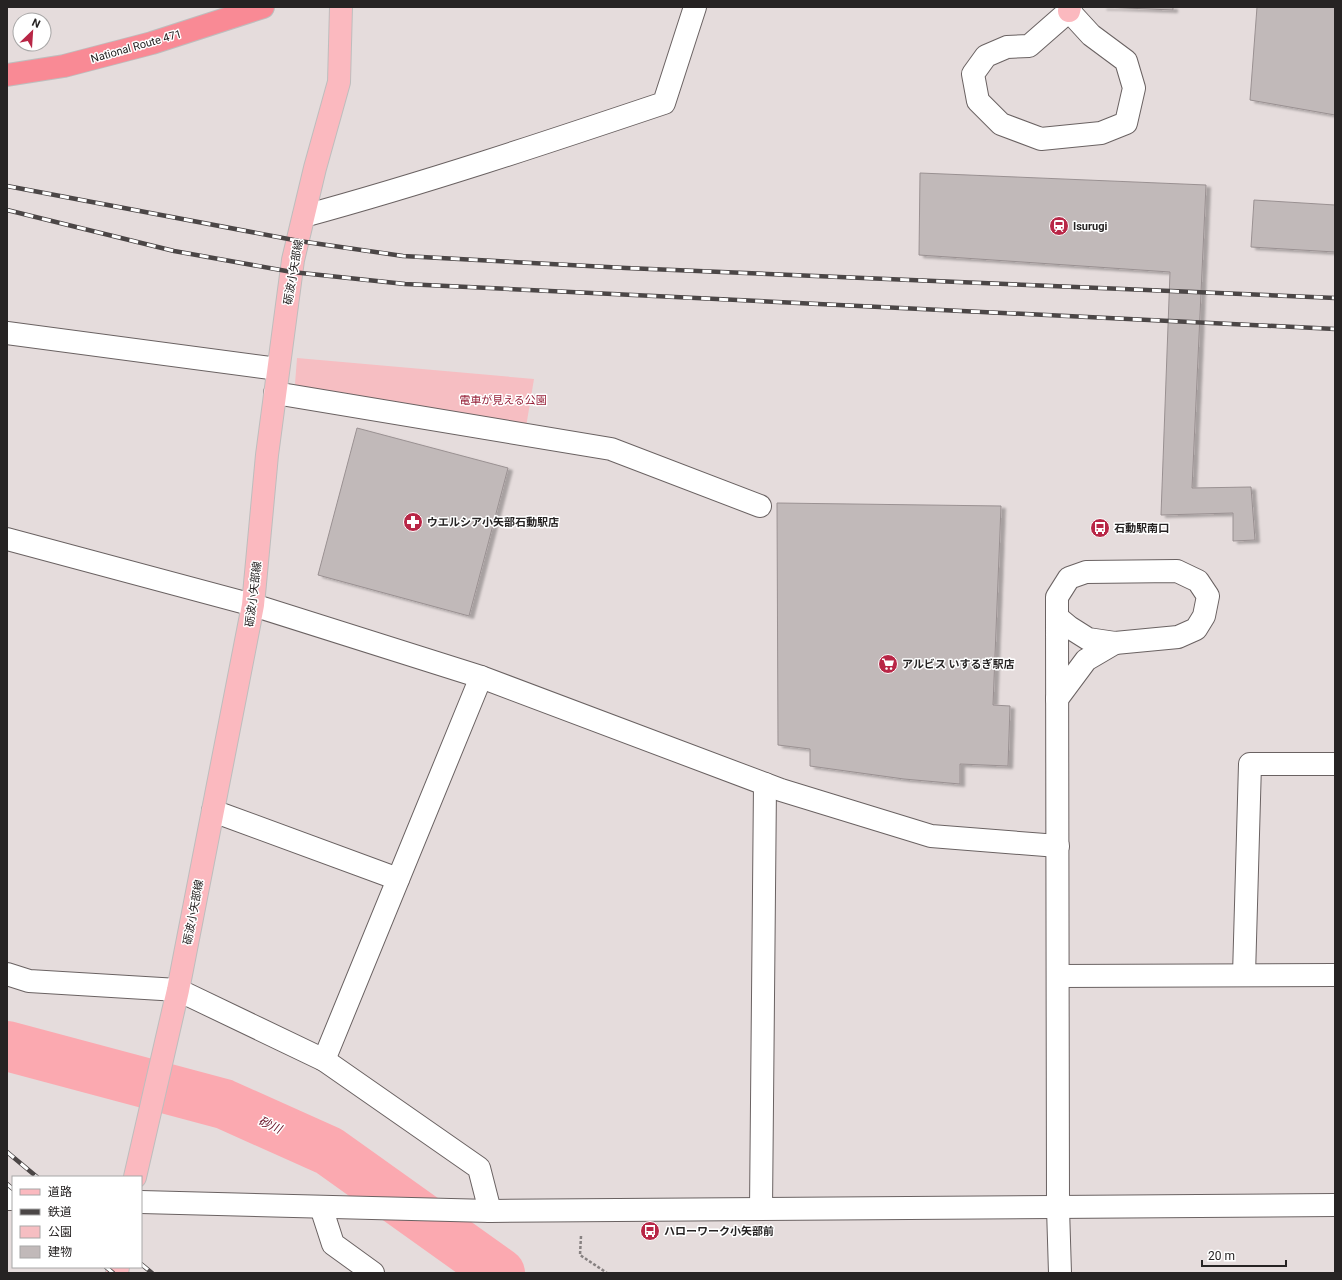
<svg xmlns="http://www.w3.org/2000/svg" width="1342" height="1280" viewBox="0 0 1342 1280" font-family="Roboto,'Noto Sans JP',sans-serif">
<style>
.green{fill:#f6bec2}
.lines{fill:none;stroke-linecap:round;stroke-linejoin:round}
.river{stroke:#fba9b0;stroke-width:50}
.building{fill:#c1b9b9;stroke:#9a9192;filter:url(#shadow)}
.minor-casing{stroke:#6a6262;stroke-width:24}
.major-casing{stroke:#bebdbd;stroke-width:24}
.highway-casing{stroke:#bebdbd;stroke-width:24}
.path{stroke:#878181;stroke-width:2.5;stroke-dasharray:3 2;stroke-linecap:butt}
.minor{stroke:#fff;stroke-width:22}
.major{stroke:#fbb9bf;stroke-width:22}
.highway{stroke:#f98a95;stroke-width:22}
.rail-casing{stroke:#4b4646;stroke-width:4.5}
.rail{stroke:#fff;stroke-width:3;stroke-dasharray:9;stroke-linecap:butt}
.labels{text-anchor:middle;stroke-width:3;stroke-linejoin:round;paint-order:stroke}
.street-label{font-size:11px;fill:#262323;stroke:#fff}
.poi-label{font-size:11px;font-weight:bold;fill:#262323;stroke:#fff;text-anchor:start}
.park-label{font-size:11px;fill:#962139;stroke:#fff}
.water-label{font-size:12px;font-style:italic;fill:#650b21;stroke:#fff}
</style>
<defs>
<filter id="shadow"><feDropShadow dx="4.5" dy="2.5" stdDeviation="1" flood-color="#0004"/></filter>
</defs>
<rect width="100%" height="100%" fill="#e5dcdc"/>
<polygon class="green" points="297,358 534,379 526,427 307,392 295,384"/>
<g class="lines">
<polyline class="river" points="7,1046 224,1104 329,1151 500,1273"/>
</g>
<g class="building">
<polygon points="1102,7 1173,7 1173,10"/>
<polygon points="1257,7 1335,7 1335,115 1250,100"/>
<polygon points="920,173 1206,185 1192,488 1251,487 1255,540 1233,541 1233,513 1161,515 1170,272 919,255"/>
<polygon points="1254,200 1335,205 1335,252 1251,247"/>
<polygon points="357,428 508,468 469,616 318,575"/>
<polygon points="777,503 1001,506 993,705 1010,706 1008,766 960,764 960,784 904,779 810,766 810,749 778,745"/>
</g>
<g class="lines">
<g class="minor-casing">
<g id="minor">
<polygon points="1069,11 1091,35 1126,61 1134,88 1126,123 1101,133 1041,139 1001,124 978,101 973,74 986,56 1007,47 1029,46"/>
<path d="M304,216C425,183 545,143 664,103L695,7"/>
<polyline points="7,333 278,369"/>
<polyline points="275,393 611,449 760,506"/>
<polyline points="7,539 253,605 481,677 781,790 931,836 1058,846"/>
<polyline points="1057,617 1069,627 1088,639 1115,643 1178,637 1196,629 1204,616 1208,596 1198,581 1177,571 1086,572 1069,578 1057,597 1057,617 1058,1208 1060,1273"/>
<polyline points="1057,699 1086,660 1115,643"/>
<polyline points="213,811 398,879"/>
<polyline points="7,974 29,981 178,990 324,1060 479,1168 490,1211"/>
<polyline points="1244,975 1250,764 1335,764"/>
<polyline points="1058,976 1335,975"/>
<polyline points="324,1060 481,677"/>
<polyline points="7,1199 13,1199"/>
<polyline points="141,1202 490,1211 1335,1205"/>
<polyline points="321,1207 333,1244 373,1273"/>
<polyline points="761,1209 765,784"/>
</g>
</g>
<g class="major-casing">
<g id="major">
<polyline points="1069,11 1070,7"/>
<polyline points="135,1177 178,990 253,605 267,455 293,260 315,168 339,82 341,7"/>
<polyline points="117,1273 118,1267"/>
</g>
</g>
<g class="highway-casing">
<polyline id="highway" points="7,75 64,66 152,43 263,7"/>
</g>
<polyline class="path" points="581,1236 580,1255 607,1273"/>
<use href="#minor" class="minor"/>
<use href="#major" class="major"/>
<use href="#highway" class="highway"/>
<g class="rail-casing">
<g id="rail">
<polyline points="7,186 299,241 403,256 626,268 1335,298"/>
<polyline points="7,210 174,251 292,272 405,284 1335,329"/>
<polyline points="7,1152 37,1177"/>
<polyline points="7,1184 13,1189"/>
<polyline points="141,1264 152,1273"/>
<polyline points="106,1267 113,1273"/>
</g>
</g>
<use href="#rail" class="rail"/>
</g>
<defs>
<g id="station-disc" transform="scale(1)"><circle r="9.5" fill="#b82646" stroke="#fff"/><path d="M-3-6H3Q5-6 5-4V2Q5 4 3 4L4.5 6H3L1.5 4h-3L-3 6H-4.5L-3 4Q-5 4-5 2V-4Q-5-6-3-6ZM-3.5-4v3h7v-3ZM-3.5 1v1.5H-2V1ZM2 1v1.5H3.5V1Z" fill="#fff"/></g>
<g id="pharmacy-disc" transform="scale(1)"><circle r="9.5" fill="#b82646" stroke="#fff"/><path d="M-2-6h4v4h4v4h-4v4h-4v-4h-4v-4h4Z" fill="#fff"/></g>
<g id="bus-disc" transform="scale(1)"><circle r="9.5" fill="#b82646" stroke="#fff"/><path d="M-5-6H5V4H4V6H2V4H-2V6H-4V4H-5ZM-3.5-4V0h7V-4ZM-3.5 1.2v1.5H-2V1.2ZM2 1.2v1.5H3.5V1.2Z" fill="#fff"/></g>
<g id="supermarket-disc" transform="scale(1)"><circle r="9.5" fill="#b82646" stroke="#fff"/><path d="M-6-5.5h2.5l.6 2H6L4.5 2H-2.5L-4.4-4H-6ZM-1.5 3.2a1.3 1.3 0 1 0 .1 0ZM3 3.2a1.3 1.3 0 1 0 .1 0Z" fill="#fff"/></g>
</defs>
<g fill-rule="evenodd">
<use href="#station-disc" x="1059" y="226"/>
<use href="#pharmacy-disc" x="413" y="522"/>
<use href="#bus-disc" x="1100" y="528"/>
<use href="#supermarket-disc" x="888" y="664"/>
<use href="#bus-disc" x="650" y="1231"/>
</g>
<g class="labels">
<g class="street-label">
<text transform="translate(136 46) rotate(-16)" y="4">National Route 471</text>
<text transform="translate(293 272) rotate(-80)" y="4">砺波小矢部線</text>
<text transform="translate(253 594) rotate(-83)" y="4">砺波小矢部線</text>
<text transform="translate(193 912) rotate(-79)" y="4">砺波小矢部線</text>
</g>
<g class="poi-label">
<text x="1073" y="230">Isurugi</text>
<text x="427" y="526">ウエルシア小矢部石動駅店</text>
<text x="1114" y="532">石動駅南口</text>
<text x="902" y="668">アルビス いするぎ駅店</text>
<text x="664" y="1235">ハローワーク小矢部前</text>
</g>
<g class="park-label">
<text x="503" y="404">電車が見える公園</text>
</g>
<g class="water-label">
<text transform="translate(270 1125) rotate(24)" y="4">砂川</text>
</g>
</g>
<rect width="1342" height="1280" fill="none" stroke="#262323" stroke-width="16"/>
<rect x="12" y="1176" width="130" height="92" fill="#ffffff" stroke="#a8a7a7"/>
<rect x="20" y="1189" width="20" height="6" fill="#fbb9bf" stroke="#a8a7a7"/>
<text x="48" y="1196" font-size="12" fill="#262323">道路</text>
<rect x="20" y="1209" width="20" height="6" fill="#4b4646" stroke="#a8a7a7"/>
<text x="48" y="1216" font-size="12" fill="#262323">鉄道</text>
<rect x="20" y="1226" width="20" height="12" fill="#f6bec2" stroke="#a8a7a7"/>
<text x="48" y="1236" font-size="12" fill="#262323">公園</text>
<rect x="20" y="1246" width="20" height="12" fill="#c1b9b9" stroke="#a8a7a7"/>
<text x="48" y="1256" font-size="12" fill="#262323">建物</text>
<g transform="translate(32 32) rotate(25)"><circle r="19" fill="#ffffff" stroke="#a8a7a7"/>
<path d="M0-3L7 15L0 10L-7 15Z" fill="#b82646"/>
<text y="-6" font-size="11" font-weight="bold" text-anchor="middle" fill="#262323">N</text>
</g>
<path d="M1202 1260v6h84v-6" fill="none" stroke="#262323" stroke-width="2"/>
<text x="1208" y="1260" font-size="12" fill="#262323" stroke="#ffffff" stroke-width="3" paint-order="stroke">20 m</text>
</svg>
